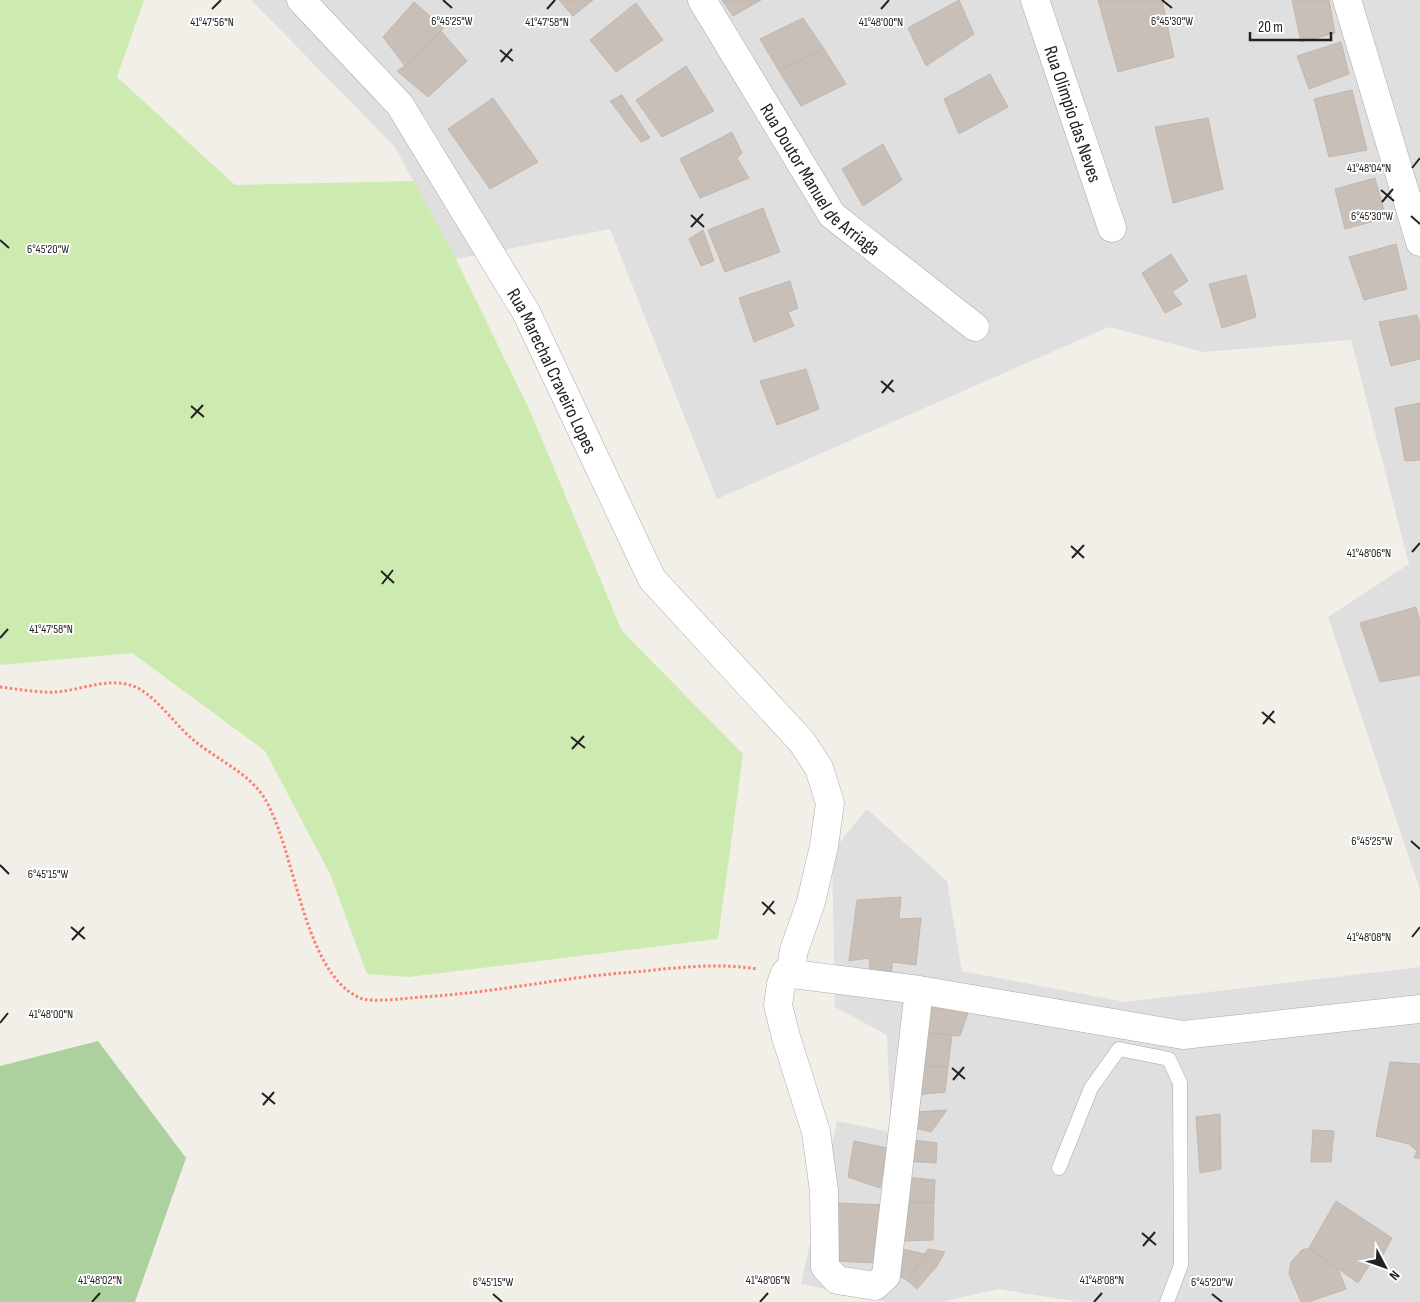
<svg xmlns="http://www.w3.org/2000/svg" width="1420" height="1302" viewBox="0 0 1420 1302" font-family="'Sofia Sans Condensed',sans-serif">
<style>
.residential{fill:#e0dfdf}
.grass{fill:#cdebb0}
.forest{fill:#add19e}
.building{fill:#c7bfb8;stroke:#c4b6ab}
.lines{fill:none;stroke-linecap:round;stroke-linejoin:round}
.service-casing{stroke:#a9a9a9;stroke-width:15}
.minor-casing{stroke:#a9a9a9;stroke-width:29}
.path{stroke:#fa8072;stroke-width:3;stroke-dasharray:2.5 2.5;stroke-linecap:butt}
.service{stroke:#fff;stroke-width:14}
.minor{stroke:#fff;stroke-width:28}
.ticks{fill:none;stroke:#222;stroke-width:2}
.labels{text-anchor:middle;stroke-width:4;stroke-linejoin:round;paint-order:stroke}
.street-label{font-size:19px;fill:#222;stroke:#fff}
.ticks-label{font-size:12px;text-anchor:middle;fill:#222;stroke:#fff;stroke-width:4;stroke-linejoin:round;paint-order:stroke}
</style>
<rect width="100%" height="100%" fill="#f2efe9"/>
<g class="residential">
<polygon points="251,0 1420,0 1420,890 1328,617 1409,564 1351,340 1203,352 1109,327 717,499 610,229 456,259 394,146"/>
<polygon points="867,809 947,881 962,971 1125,1002 1420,967 1420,1302 1079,1302 998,1289 942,1302 887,1302 801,1284 837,1121 891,1132 887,1035 835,1007 832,852"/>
</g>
<polygon class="grass" points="0,0 144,0 117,77 235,185 414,181 456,259 530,411 622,631 743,754 718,939 408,977 367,974 330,874 265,751 132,653 0,665"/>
<polygon class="forest" points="98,1041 186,1158 135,1302 0,1302 0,1066"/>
<g class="building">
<polygon points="559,0 593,0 573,16"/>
<polygon points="722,0 761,0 733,16"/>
<polygon points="959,0 974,34 926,66 908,28"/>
<polygon points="1098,0 1162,0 1174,57 1118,72"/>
<polygon points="1292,0 1329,0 1335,33 1301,42"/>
<polygon points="414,2 444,28 405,66 383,37"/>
<polygon points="636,3 663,40 616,72 590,40"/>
<polygon points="803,18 824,49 779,71 760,39"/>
<polygon points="441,31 467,61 428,97 397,71 405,66"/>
<polygon points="1341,42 1349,74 1309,89 1297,56"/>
<polygon points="824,49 846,84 801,106 779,71"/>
<polygon points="686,66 714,111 662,137 636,100"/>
<polygon points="990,74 1008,107 959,134 944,99"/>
<polygon points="1352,90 1367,150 1329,157 1314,99"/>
<polygon points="622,95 650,138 641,142 610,101"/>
<polygon points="493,98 538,162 490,189 448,129"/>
<polygon points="1208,118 1223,189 1173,203 1155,127"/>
<polygon points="732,132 742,153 737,158 749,178 700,198 680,159"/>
<polygon points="883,144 902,180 863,206 842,169"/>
<polygon points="1375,178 1386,218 1345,229 1335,189"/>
<polygon points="763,208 780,252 725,272 708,230"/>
<polygon points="703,230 714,261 701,266 689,239"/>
<polygon points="1396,244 1407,289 1364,300 1349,257"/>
<polygon points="1171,254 1188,281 1172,292 1182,304 1165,313 1142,273"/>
<polygon points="1246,275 1256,317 1222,328 1209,284"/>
<polygon points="790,281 798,308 788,312 794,326 754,342 739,298"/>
<polygon points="1417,315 1420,325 1420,359 1391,366 1379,322"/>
<polygon points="806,369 819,409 777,425 760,381"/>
<polygon points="1420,403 1420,460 1405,461 1395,408"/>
<polygon points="1416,607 1420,621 1420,675 1380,682 1360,623"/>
<polygon points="901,897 899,919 921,918 916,965 892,962 892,973 870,972 869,958 849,961 857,900"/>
<polygon points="922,1007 969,1010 960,1036 921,1032"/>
<polygon points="921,1032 952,1035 948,1067 919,1066"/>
<polygon points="1390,1062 1420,1064 1420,1158 1414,1158 1417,1151 1409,1144 1376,1136"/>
<polygon points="919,1066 948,1067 945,1092 916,1095"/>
<polygon points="947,1110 931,1132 912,1127 916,1112"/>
<polygon points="1220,1114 1221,1169 1200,1173 1196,1117"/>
<polygon points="1313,1130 1334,1131 1331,1162 1311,1162"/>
<polygon points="906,1139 937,1143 936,1163 905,1161"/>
<polygon points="854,1141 887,1148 880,1188 848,1177"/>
<polygon points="906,1177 935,1180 934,1203 903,1202"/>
<polygon points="1336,1201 1392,1238 1376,1267 1370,1264 1358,1283 1309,1248"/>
<polygon points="903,1202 934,1203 933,1240 902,1241"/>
<polygon points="838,1203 884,1205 876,1263 835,1261"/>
<polygon points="1309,1248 1338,1269 1346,1289 1308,1302 1301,1302 1289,1274 1291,1262 1302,1250"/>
<polygon points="902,1249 925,1254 908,1281 892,1272"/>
<polygon points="928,1249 945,1252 937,1266 925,1254"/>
<polygon points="925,1254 937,1266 917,1289 908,1281"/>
</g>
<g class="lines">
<g class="service-casing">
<polyline id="service" points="1059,1168 1091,1088 1119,1049 1169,1059 1180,1083 1181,1265 1167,1302"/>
</g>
<g class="minor-casing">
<g id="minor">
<path id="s1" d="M301,0L400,105L526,312L652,579L802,742L819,768L830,803L824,846L811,902L794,950L790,974"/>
<path id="s2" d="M702,0L832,215L975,327"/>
<path id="s3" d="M1035,0L1112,228"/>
<polyline points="1347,0 1420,242"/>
<polyline points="919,990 886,1276 875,1286 837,1280 825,1267 824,1191 816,1132 786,1037 778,1005 781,984 785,973 919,990 1183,1035 1420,1009"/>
</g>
</g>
<path class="path" d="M0,687C18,689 38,693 56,692C81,690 106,678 130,685C151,690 173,722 190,737C213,758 249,772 265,799C296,851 303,973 360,998C372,1003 407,998 421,997C476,994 530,984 584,977C604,974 625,973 645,971C682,967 720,963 757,969"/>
<use href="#service" class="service"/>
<use href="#minor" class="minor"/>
</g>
<path class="ticks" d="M443,0L452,8M1162,0L1172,8M212,9L221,0M547,9L555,0M881,9L889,0M500,50L513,61M501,62L512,49M1412,168L1420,158M1381,190L1394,201M1382,202L1393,189M691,215L704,227M1411,216L1420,224M691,227L703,214M0,240L9,248M881,381L894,392M882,393L893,380M191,406L204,417M191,418L203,405M1071,546L1084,558M1412,552L1420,543M1072,558L1084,545M381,571L394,583M382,584L393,570M0,638L8,629M1262,712L1275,723M1263,724L1274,711M571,737L585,748M572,749L584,736M1411,841L1420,849M0,865L9,874M762,902L775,914M763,915L774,901M71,927L85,939M1412,937L1420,927M72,940L84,927M0,1023L8,1013M952,1068L965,1079M953,1080L964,1067M262,1093L275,1104M263,1105L274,1092M1142,1233L1156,1245M1143,1246L1155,1232M493,1294L502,1302M1212,1294L1222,1302M92,1302L100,1293M760,1302L768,1293M1094,1302L1102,1293"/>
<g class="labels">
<g class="street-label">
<text dy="7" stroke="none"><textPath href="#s3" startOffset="120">Rua Olimpio das Neves</textPath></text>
<text dy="7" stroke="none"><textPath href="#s2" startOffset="216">Rua Doutor Manuel de Arriaga</textPath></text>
<text dy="7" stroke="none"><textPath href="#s1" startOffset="451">Rua Marechal Craveiro Lopes</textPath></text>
</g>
</g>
<g class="ticks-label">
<text x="452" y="25">6°45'25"W</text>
<text x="1172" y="25">6°45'30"W</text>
<text x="547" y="26">41°47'58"N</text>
<text x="212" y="26">41°47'56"N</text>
<text x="881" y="26">41°48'00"N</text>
<text x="1369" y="172">41°48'04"N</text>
<text x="1372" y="220">6°45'30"W</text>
<text x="48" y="253">6°45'20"W</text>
<text x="1369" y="557">41°48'06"N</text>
<text x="51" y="633">41°47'58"N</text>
<text x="1372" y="845">6°45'25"W</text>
<text x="48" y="878">6°45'15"W</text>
<text x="1369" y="941">41°48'08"N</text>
<text x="51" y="1018">41°48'00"N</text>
<text x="100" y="1284">41°48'02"N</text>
<text x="768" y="1284">41°48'06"N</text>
<text x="1102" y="1284">41°48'08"N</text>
<text x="493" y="1286">6°45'15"W</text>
<text x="1212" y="1286">6°45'20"W</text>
</g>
<g transform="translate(1385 1267) rotate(131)" stroke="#ffffff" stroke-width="4" paint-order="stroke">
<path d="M0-4L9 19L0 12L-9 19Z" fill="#222222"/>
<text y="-8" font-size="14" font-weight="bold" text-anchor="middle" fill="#222222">N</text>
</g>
<path d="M1250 32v8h81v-8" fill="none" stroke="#222222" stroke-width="2.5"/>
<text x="1258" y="32" font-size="15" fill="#222222" stroke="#ffffff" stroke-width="4" paint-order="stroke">20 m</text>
</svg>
